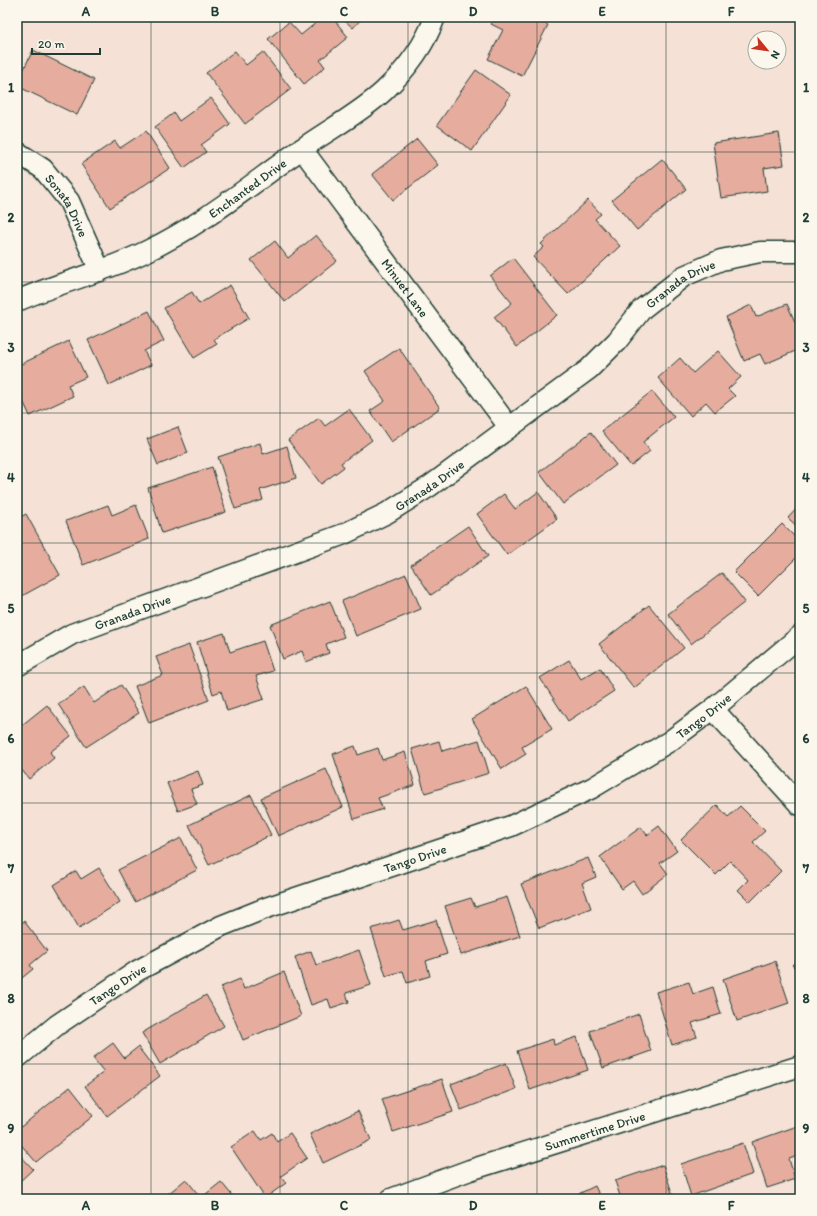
<svg xmlns="http://www.w3.org/2000/svg" width="817" height="1216" viewBox="0 0 817 1216" font-family="Itim,sans-serif">
<style>
.building{fill:#e6ad9f;stroke:#1f3d34}
.lines{fill:none;stroke-linecap:round;stroke-linejoin:round}
.street-casing{stroke:#1f3d34;stroke-width:23}
.street{stroke:#fbf7ec;stroke-width:20}
.grid{fill:none;stroke:#1f3d34;stroke-width:1;stroke-opacity:0.55}
.labels{text-anchor:middle;stroke-width:4;stroke-linejoin:round;paint-order:stroke}
.street-label{font-size:13px;fill:#1f3d34;stroke:#fbf7ec}
.neatline{fill:none;stroke:#1f3d34;stroke-width:1.5}
.grid-label{font-size:13px;text-anchor:middle;font-weight:bold;fill:#1f3d34}
</style>
<rect width="100%" height="100%" fill="#f5e1d5"/>
<filter id="ink" filterUnits="userSpaceOnUse"><feTurbulence type="fractalNoise" baseFrequency=".025" numOctaves="2"/><feDisplacementMap in="SourceGraphic" scale="8" xChannelSelector="R" yChannelSelector="G"/><feConvolveMatrix kernelMatrix="1 2 1 2 8 2 1 2 1" color-interpolation-filters="sRGB"/></filter>
<g filter="url(#ink)">
<g class="building">
<polygon points="323,17 332,17 348,37 320,60 325,67 304,84 268,39 289,22 301,35"/>
<polygon points="341,17 363,17 353,28"/>
<polygon points="495,17 531,17 548,25 522,76 488,59 503,30 491,24"/>
<polygon points="33,50 94,80 77,115 17,86 17,83"/>
<polygon points="235,51 246,65 263,52 291,89 245,124 206,73"/>
<polygon points="476,70 511,95 472,151 437,125"/>
<polygon points="211,98 230,124 201,145 206,152 184,168 155,127 174,113 179,121"/>
<polygon points="146,131 170,168 110,208 81,164 115,141 120,148"/>
<polygon points="779,133 784,165 764,168 767,191 721,198 713,143"/>
<polygon points="417,139 438,165 393,200 372,174"/>
<polygon points="662,159 686,189 637,230 612,200"/>
<polygon points="588,200 601,214 595,219 620,246 568,294 533,257 544,247 541,244"/>
<polygon points="316,235 337,261 285,302 251,260 275,241 288,258"/>
<polygon points="513,258 557,315 517,347 494,317 512,303 490,276"/>
<polygon points="230,285 249,318 214,339 217,344 194,358 164,308 192,292 199,304"/>
<polygon points="787,304 800,333 800,349 765,364 760,354 744,361 726,317 751,305 756,317"/>
<polygon points="149,311 164,341 144,351 151,365 109,385 88,340"/>
<polygon points="69,341 86,377 68,385 73,396 30,416 17,388 17,366"/>
<polygon points="399,348 440,408 391,442 370,411 385,401 365,371"/>
<polygon points="718,351 741,377 728,389 735,396 715,412 706,402 691,416 658,378 680,358 693,373"/>
<polygon points="652,391 674,417 643,442 650,451 631,466 602,431"/>
<polygon points="349,409 372,440 341,463 344,467 321,484 288,440 319,418 325,426"/>
<polygon points="178,427 188,453 158,465 147,439"/>
<polygon points="591,432 616,465 563,504 539,472"/>
<polygon points="260,443 263,454 287,446 296,478 260,490 263,500 235,509 218,457"/>
<polygon points="212,467 226,512 162,533 148,488"/>
<polygon points="538,492 557,519 507,555 477,514 504,494 515,509"/>
<polygon points="108,505 112,515 136,505 149,539 83,565 66,521"/>
<polygon points="800,505 800,529 788,518"/>
<polygon points="26,514 60,575 22,596 17,586 17,519"/>
<polygon points="782,524 800,542 800,554 758,596 734,572"/>
<polygon points="468,526 488,556 431,595 411,565"/>
<polygon points="722,573 745,602 691,644 668,614"/>
<polygon points="406,574 421,609 356,636 342,601"/>
<polygon points="330,601 344,637 326,644 329,653 306,662 302,651 283,659 270,625"/>
<polygon points="649,605 684,648 634,688 599,644"/>
<polygon points="224,633 230,652 263,641 273,671 256,676 264,699 227,711 221,691 213,694 197,642"/>
<polygon points="189,645 209,700 149,723 135,686 163,675 156,657"/>
<polygon points="569,660 581,679 600,668 614,691 568,721 540,678"/>
<polygon points="121,685 139,713 86,747 58,704 84,687 94,703"/>
<polygon points="526,686 552,729 522,747 526,754 502,769 472,719"/>
<polygon points="47,705 71,736 50,752 54,758 29,779 17,764 17,729"/>
<polygon points="479,740 489,773 425,793 412,749 439,741 442,751"/>
<polygon points="355,746 358,755 378,748 382,760 405,752 415,785 378,798 383,809 354,819 333,754"/>
<polygon points="326,769 343,807 278,836 261,798"/>
<polygon points="198,771 203,785 191,789 197,804 178,811 167,783"/>
<polygon points="251,795 271,835 209,865 189,825"/>
<polygon points="717,805 728,817 740,806 765,831 753,842 781,871 750,902 738,890 748,880 730,861 716,875 681,840"/>
<polygon points="659,826 677,851 660,863 668,874 642,894 633,881 622,889 600,857 641,827 647,835"/>
<polygon points="181,838 197,870 135,902 118,870"/>
<polygon points="588,858 596,877 582,883 591,908 539,928 521,884"/>
<polygon points="99,868 120,902 79,928 54,885 76,871 81,879"/>
<polygon points="507,897 520,936 461,955 445,906 471,898 475,907"/>
<polygon points="399,920 403,930 436,920 447,954 426,961 430,976 407,983 403,971 386,976 371,929"/>
<polygon points="24,921 47,951 30,965 33,969 17,982 17,927"/>
<polygon points="359,950 371,985 346,993 349,1002 331,1008 328,999 311,1005 295,957 311,951 316,965"/>
<polygon points="800,957 800,973 792,965"/>
<polygon points="775,961 789,1003 737,1021 723,979"/>
<polygon points="284,972 301,1016 243,1040 221,987 240,979 244,989"/>
<polygon points="689,982 693,994 713,987 721,1014 692,1023 697,1037 672,1045 656,992"/>
<polygon points="206,995 224,1026 160,1064 142,1033"/>
<polygon points="639,1014 651,1051 603,1068 590,1031"/>
<polygon points="577,1037 588,1070 530,1090 517,1051 553,1039 554,1045"/>
<polygon points="113,1043 124,1058 138,1047 160,1076 107,1116 85,1086 104,1072 93,1058"/>
<polygon points="506,1063 516,1089 461,1110 451,1084"/>
<polygon points="442,1079 453,1112 393,1132 382,1099"/>
<polygon points="70,1087 93,1116 36,1162 17,1140 17,1130"/>
<polygon points="358,1111 371,1140 323,1163 310,1134"/>
<polygon points="800,1125 800,1155 789,1159 795,1179 767,1188 752,1142"/>
<polygon points="255,1131 261,1140 272,1133 277,1142 290,1133 307,1158 281,1176 286,1183 265,1198 231,1147"/>
<polygon points="743,1143 753,1174 691,1196 681,1164"/>
<polygon points="17,1152 33,1169 17,1184"/>
<polygon points="663,1165 673,1196 663,1199 621,1199 615,1181"/>
<polygon points="186,1179 201,1198 221,1182 235,1199 162,1199"/>
<polygon points="595,1186 601,1199 568,1199"/>
<polygon points="17,1190 25,1199 17,1199"/>
</g>
<g class="lines">
<g class="street-casing">
<g id="street">
<path id="s1" d="M302,149L509,427"/>
<path id="s2" d="M17,152L43,169L69,201L100,271"/>
<path id="s3" d="M17,301C60,282 105,272 147,251C202,225 250,185 300,150C328,130 359,114 384,91C405,71 425,45 435,17"/>
<path id="s4" d="M17,666L72,634L344,534L387,513L430,486L589,369L617,341L642,309L684,276L721,260L760,252H800"/>
<polyline points="713,709 800,805"/>
<path id="s5" d="M17,1058L57,1025L137,971L221,926L266,908L511,826L592,788L670,741L713,709L800,636"/>
<path id="s6" d="M391,1199L470,1170L800,1066"/>
</g>
</g>
<use href="#street" class="street"/>
</g>
</g>
<path class="grid" d="M151,17V1199M280,17V1199M408,17V1199M537,17V1199M666,17V1199M17,152H800M17,282H800M17,413H800M17,543H800M17,673H800M17,803H800M17,934H800M17,1064H800"/>
<g class="labels">
<g class="street-label">
<text dy="5" stroke="none"><textPath href="#s3" startOffset="258">Enchanted Drive</textPath></text>
<text dy="5" stroke="none"><textPath href="#s2" startOffset="75">Sonata Drive</textPath></text>
<text dy="5" stroke="none"><textPath href="#s4" startOffset="776">Granada Drive</textPath></text>
<text dy="5" stroke="none"><textPath href="#s1" startOffset="173">Minuet Lane</textPath></text>
<text dy="5" stroke="none"><textPath href="#s4" startOffset="452">Granada Drive</textPath></text>
<text dy="5" stroke="none"><textPath href="#s4" startOffset="128">Granada Drive</textPath></text>
<text dy="5" stroke="none"><textPath href="#s5" startOffset="773">Tango Drive</textPath></text>
<text dy="5" stroke="none"><textPath href="#s5" startOffset="449">Tango Drive</textPath></text>
<text dy="5" stroke="none"><textPath href="#s5" startOffset="125">Tango Drive</textPath></text>
<text dy="5" stroke="none"><textPath href="#s6" startOffset="215">Summertime Drive</textPath></text>
</g>
</g>
<rect width="817" height="1216" fill="none" stroke="#fbf7ec" stroke-width="44"/>
<g transform="translate(767 50) rotate(119)"><circle r="19" fill="#fbf7ec" stroke="#a3ada2"/>
<path d="M0-3L7 15L0 10L-7 15Z" fill="#c8321e"/>
<text y="-6" font-size="11" font-weight="bold" text-anchor="middle" fill="#1f3d34">N</text>
</g>
<path d="M32 48v6h68v-6" fill="none" stroke="#1f3d34" stroke-width="2"/>
<text x="38" y="48" font-size="12" fill="#1f3d34" stroke="#fbf7ec" stroke-width="3" paint-order="stroke">20 m</text>
<rect x="22" y="22" width="773" height="1172" class="neatline"/>
<g class="grid-label">
<text x="86" y="16">A</text>
<text x="215" y="16">B</text>
<text x="344" y="16">C</text>
<text x="473" y="16">D</text>
<text x="602" y="16">E</text>
<text x="731" y="16">F</text>
<text x="11" y="92">1</text>
<text x="806" y="92">1</text>
<text x="11" y="222">2</text>
<text x="806" y="222">2</text>
<text x="11" y="352">3</text>
<text x="806" y="352">3</text>
<text x="11" y="482">4</text>
<text x="806" y="482">4</text>
<text x="11" y="613">5</text>
<text x="806" y="613">5</text>
<text x="11" y="743">6</text>
<text x="806" y="743">6</text>
<text x="11" y="873">7</text>
<text x="806" y="873">7</text>
<text x="11" y="1003">8</text>
<text x="806" y="1003">8</text>
<text x="11" y="1133">9</text>
<text x="806" y="1133">9</text>
<text x="86" y="1210">A</text>
<text x="215" y="1210">B</text>
<text x="344" y="1210">C</text>
<text x="473" y="1210">D</text>
<text x="602" y="1210">E</text>
<text x="731" y="1210">F</text>
</g>
</svg>
